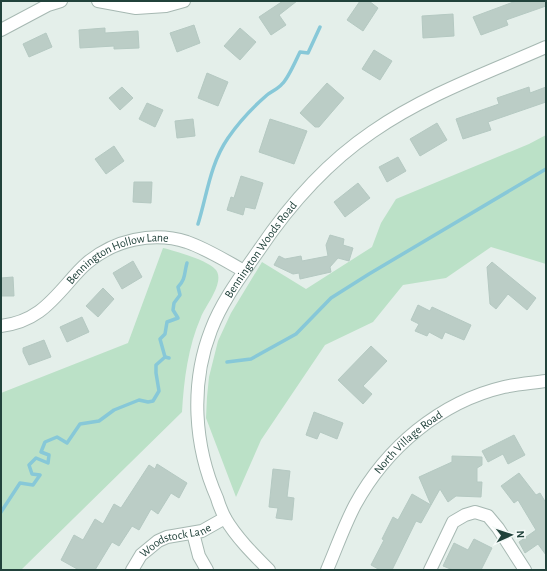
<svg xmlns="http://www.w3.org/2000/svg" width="547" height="571" viewBox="0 0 547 571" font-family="'Alegreya Sans',sans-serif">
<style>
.green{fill:#bbe1c7}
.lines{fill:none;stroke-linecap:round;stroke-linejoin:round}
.stream{stroke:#87c8d8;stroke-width:3.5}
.building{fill:#bbcdc6;stroke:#b5c9c2}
.minor-casing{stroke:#a6b8b2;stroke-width:14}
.minor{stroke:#fff;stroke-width:12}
.labels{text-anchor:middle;stroke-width:3;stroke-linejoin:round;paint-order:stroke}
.street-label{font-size:12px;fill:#21423b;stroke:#f5faf8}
</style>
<rect width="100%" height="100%" fill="#e4efea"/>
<g class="green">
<polygon points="546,135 546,264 491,247 446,278 403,285 373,322 325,345 261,440 236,497 206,418 207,397 209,377 218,341 231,313 262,262 306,289 372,247 381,223 396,199 529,144"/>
<path d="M163,248C175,251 208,260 216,270C225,282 206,305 201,317C188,347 184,379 182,412L21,570H1V393L128,343Z"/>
</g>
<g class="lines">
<g class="stream">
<path d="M198,224C207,195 210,164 228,138C239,122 252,108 267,95C272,91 278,89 282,84C288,79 296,60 300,52L308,53L320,27"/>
<path d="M165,357L160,339L165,334L167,322L178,318L173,310L174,303L180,295L178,287C186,279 184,273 187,263"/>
<polyline points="227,362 251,359 296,334 331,298 369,274 546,169"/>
<polyline points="1,512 20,483 33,485 40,475 32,474 29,465 36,458 48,463 49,455 41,452 45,442 57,437 67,443 80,424 99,421 114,410 139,400 148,402 153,401 159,391 156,373 156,365 165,357 169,358"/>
</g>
</g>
<g class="building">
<polygon points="283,1 297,1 279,15 286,25 271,35 259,17"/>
<polygon points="360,1 369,1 378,8 363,31 347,20"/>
<polygon points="516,1 546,1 546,6 506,20 508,25 481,35 473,17"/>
<polygon points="453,14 454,36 423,38 422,16"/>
<polygon points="194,25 200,43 177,52 170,33"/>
<polygon points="105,28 105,33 138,31 139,48 114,49 114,46 80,48 79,30"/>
<polygon points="240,28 256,42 240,60 224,46"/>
<polygon points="46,33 52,47 29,57 23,44"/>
<polygon points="374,50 392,61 380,80 362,69"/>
<polygon points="207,73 228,82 218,106 198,98"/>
<polygon points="327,83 344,98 319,127 315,127 300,113"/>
<polygon points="122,87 133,98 120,110 109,98"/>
<polygon points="529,87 530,93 546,87 546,102 488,122 491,130 463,139 456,119 499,104 497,98"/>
<polygon points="147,103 163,110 155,127 139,119"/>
<polygon points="193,119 195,136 177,138 175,121"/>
<polygon points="270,119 307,131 294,164 259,152"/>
<polygon points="437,123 447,140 420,156 410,139"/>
<polygon points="114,146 124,161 106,174 95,159"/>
<polygon points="398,157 406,171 387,182 379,167"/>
<polygon points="241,176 263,183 255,209 245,207 243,215 227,210 231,197 234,198"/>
<polygon points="134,182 152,182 151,203 133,202"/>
<polygon points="358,183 370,198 345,217 334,202"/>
<polygon points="330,235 344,239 343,245 353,248 349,261 338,258 330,267 331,272 300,279 299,273 293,274 274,265 279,256 285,259 301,256 302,261 328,256 326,245"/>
<polygon points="133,261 142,277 122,289 113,273"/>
<polygon points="492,262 536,298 527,310 508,294 496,309 490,304 487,267"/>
<polygon points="13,277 14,296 1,296 1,278"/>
<polygon points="103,288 114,299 98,317 86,306"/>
<polygon points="418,305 430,311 432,307 471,325 464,340 445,332 442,339 429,332 427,336 415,331 419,324 411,320"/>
<polygon points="82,317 89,332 67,342 60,327"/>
<polygon points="44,340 51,357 29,365 23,352 23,348"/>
<polygon points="371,346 387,361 363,386 372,394 363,404 338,380"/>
<polygon points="314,412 343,423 337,439 320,432 317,439 306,435"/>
<polygon points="514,435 525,455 508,464 503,454 488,462 482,451"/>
<polygon points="452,456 482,457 482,465 477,468 477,482 482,482 481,497 456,496 448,502 440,489 431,505 419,477 452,462"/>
<polygon points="157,464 187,483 179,498 171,493 158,514 151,509 139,530 132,526 119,546 112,542 95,570 79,570 61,560 74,535 83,540 95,519 103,524 114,504 121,508 149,465 155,469"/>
<polygon points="273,469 290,471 287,497 294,498 292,520 276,518 278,508 269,507"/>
<polygon points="519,473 536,495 540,493 546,503 546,555 538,544 525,553 519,542 536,530 518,500 514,503 501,486"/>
<polygon points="412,494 431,505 421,523 416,521 392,570 380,570 371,565 384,540 382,539 393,517 398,520"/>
<polygon points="474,539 492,548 481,570 453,570 443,566 454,543 468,550"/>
</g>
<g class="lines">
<g class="minor-casing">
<g id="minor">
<polyline points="98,1 136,8 166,6 184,1"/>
<polyline points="1,30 48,5 61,1"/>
<path id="s1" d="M1,326C33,322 48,306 68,283C74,276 80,269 87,263C114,240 153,231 187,242C207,249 226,261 244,271"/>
<polyline points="193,533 199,556 207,570"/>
<path id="s2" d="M132,570L141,555L158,541L167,537L202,531L225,518"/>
<path id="s3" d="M269,570C253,554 236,537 225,518C222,512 219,505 217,498C194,446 190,384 211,330C222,301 241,276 259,250C290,204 325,164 372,132C425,95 487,73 546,47"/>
<path id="s4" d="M327,570C336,549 344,526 355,505C386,448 440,402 504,387C517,384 532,383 546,381"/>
<polyline points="430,570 453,522 465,515 475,512 488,516 498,528 525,570"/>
</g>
</g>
<use href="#minor" class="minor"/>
</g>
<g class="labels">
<g class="street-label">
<text dy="4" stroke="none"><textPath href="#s3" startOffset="357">Bennington Woods Road</textPath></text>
<text dy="4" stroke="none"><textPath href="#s1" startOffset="140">Bennington Hollow Lane</textPath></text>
<text dy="4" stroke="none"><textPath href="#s4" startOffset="154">North Village Road</textPath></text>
<text dy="4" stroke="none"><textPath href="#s2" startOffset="56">Woodstock Lane</textPath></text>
</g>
</g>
<rect width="547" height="571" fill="none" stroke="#21423b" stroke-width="4"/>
<g transform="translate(511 535) rotate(87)" stroke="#f5faf8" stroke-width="3" paint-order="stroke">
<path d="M0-3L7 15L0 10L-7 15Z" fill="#21423b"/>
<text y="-6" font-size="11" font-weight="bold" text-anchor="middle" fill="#21423b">N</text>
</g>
</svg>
